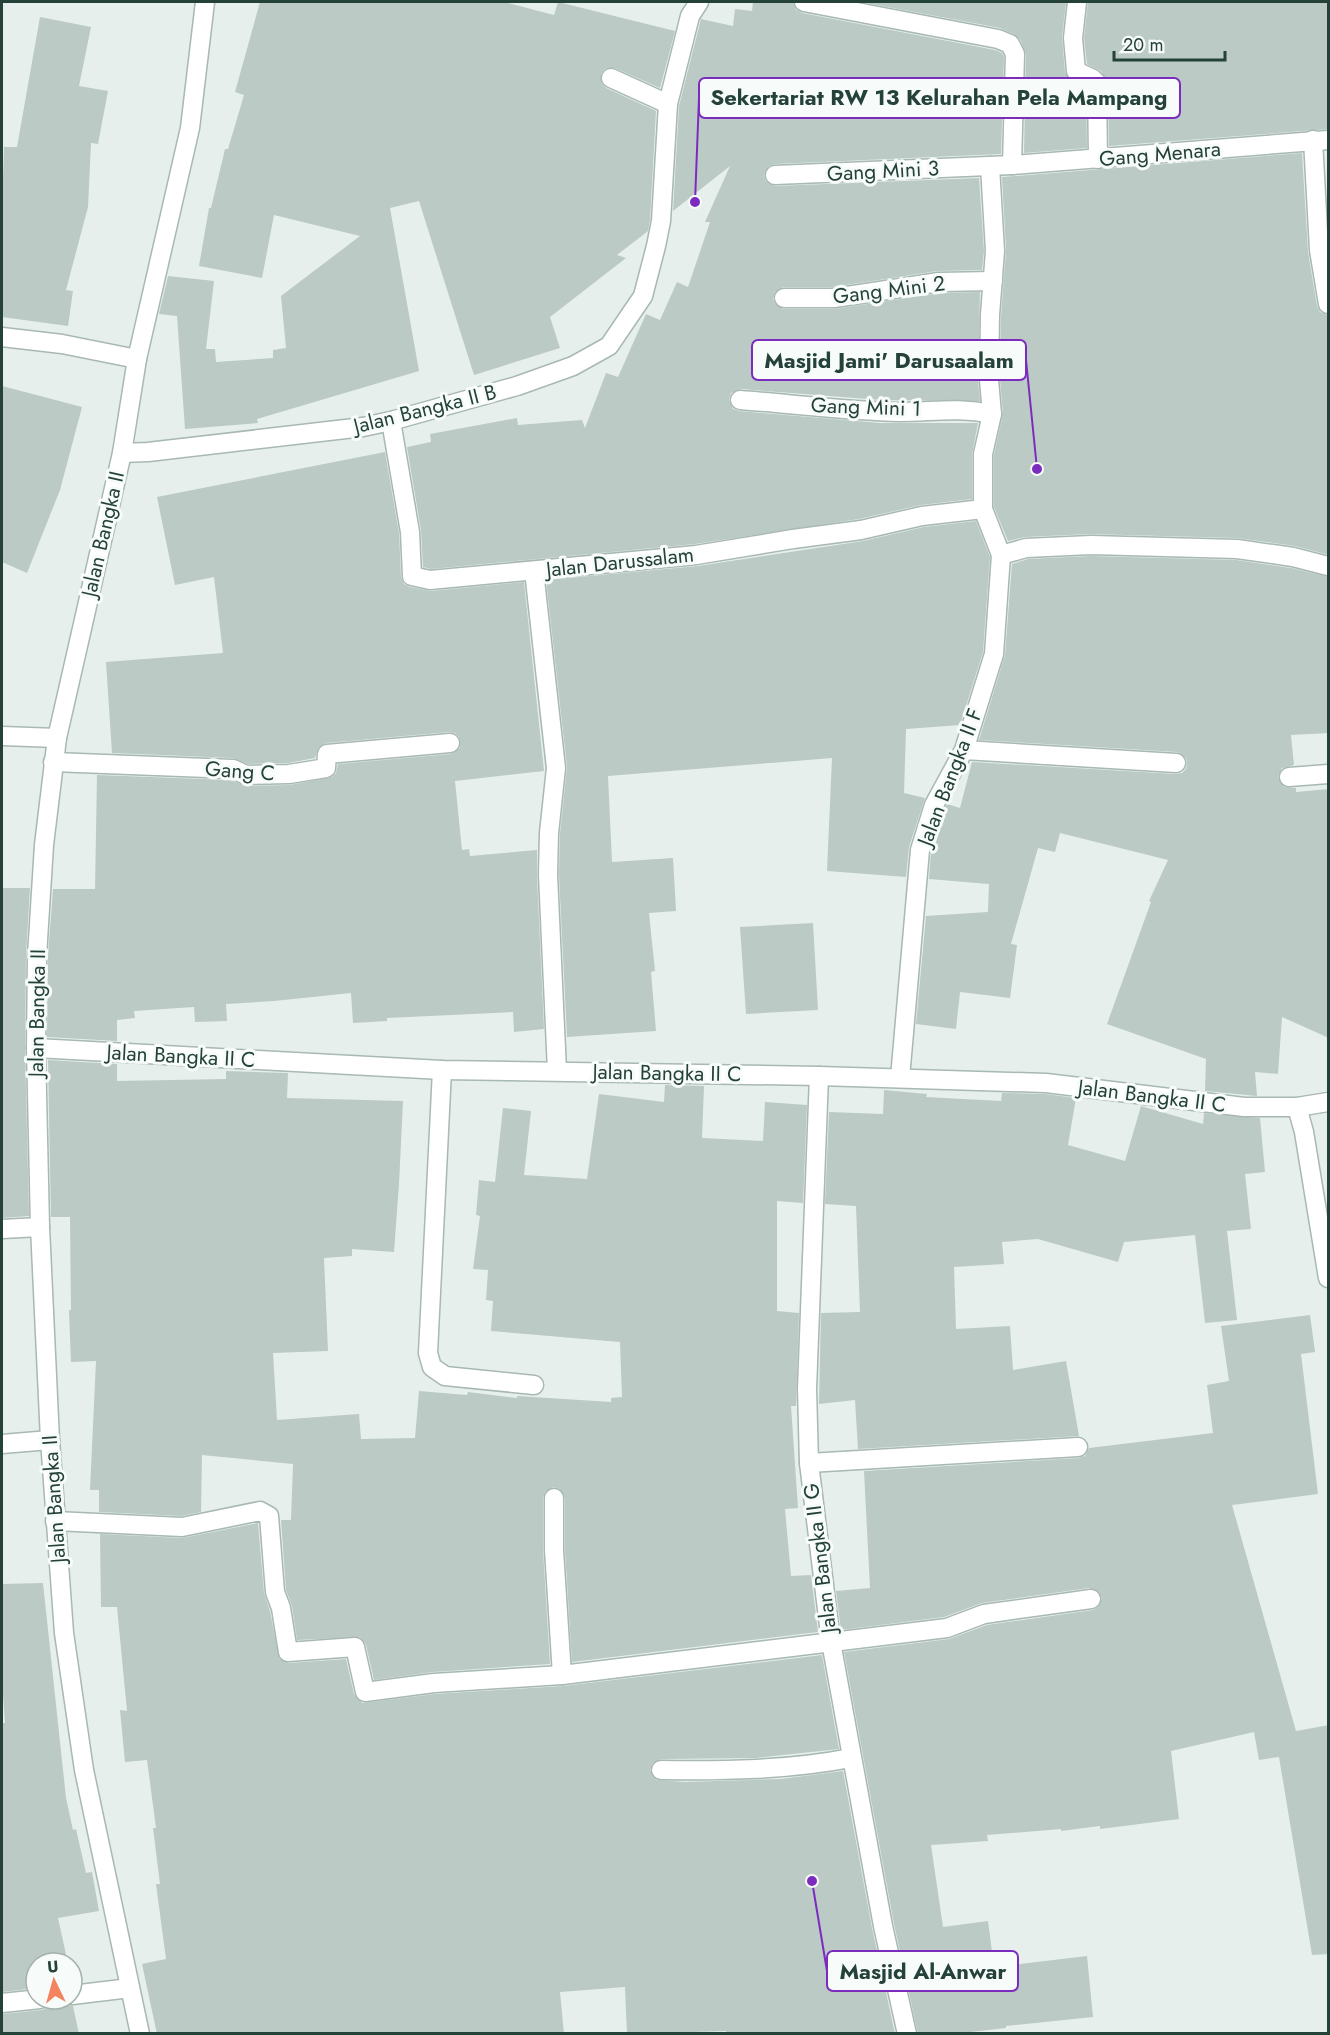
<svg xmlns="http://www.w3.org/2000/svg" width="1330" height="2035" viewBox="0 0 1330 2035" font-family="Jost,sans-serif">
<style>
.building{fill:#bbcac4}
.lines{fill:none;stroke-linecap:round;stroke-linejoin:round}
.minor-casing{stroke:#a8b8b2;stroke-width:21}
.minor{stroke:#fff;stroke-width:18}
.labels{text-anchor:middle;stroke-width:6;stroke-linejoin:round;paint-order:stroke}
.street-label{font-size:21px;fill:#24423a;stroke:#f7fbf9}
.leader{fill:none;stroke:#7b2cbf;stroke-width:2}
.callout-dot{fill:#7b2cbf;stroke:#f7fbf9;stroke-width:2}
.callout{fill:#f7fbf9;stroke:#7b2cbf;stroke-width:2}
.callout-label{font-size:22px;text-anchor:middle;font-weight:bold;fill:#24423a}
</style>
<rect width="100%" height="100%" fill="#e6efeb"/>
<g class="building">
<polygon points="260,2 504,2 554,15 558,2 675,31 660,88 615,68 605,69 601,74 602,84 606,88 656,111 650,220 648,231 617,255 626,258 550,317 560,348 474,375 419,201 390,208 419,371 257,419 258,423 185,429 177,316 159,314 168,276 214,281 206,349 215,349 216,362 273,358 273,350 286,348 281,296 360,236 274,215 262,278 199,266 209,208 211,208 225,149 228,149 244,95 235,92"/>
<polygon points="753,2 793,2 796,10 802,13 995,50 1002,53 1004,57 1001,154 775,164 769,166 764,175 766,181 775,186 979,178 984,251 982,270 937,271 833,287 783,287 775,292 773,299 775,304 783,309 834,309 940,293 980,292 978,380 980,401 881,400 741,389 731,393 729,400 733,409 739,411 880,423 978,423 972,454 972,499 921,505 859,519 695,544 431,569 423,567 421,530 407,447 431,442 430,434 517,418 518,425 582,420 585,428 606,373 618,377 646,314 660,320 677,282 688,287 710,222 705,222 730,166 673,211 679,106 701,19 733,26 735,9 752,11"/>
<polygon points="861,2 1066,2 1062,37 1065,72 1071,81 1086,88 1087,148 1024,153 1026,54 1020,39 1014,34 1000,28"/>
<polygon points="1088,2 1329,2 1329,129 1109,146 1108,82 1101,71 1087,64 1084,38"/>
<polygon points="40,17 91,27 79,86 108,91 98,144 91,143 88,207 66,290 73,291 68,326 2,317 2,178 3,179 4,147 17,147"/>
<polygon points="1302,153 1308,252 1317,306 1320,312 1327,315 1329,327 1329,555 1295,546 1237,538 1090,534 1025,537 1008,541 994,507 994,455 1003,413 1000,380 1001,316 1006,250 1002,177"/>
<polygon points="2,386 82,407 60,490 27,573 2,562"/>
<polygon points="385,452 399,533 401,577 404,584 410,587 431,591 524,582 544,771 455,781 462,850 469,849 470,856 537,850 537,876 544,1029 514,1032 513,1012 387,1018 387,1021 353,1023 351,993 274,1001 226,1004 227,1021 195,1022 194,1007 134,1011 135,1018 117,1020 117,1041 47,1037 48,956 53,889 95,889 97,775 230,780 246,786 289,785 332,777 336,773 338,764 451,754 460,748 459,737 455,733 449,732 326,743 318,748 315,758 288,763 248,764 233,758 112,753 106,662 223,653 214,577 175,585 157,497"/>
<polygon points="976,521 990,557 983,652 960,725 906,729 904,793 925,798 909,847 906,877 827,871 832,758 608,776 612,862 673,858 676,911 649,913 655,971 651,972 656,1031 567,1037 559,875 560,834 567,767 546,580 698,566 863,541 924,527"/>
<polygon points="1091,556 1236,560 1291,568 1329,577 1329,733 1291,735 1294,765 1282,768 1278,777 1284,787 1296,788 1296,792 1329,789 1329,1038 1282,1017 1278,1074 1255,1072 1257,1096 1205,1091 1206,1059 1107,1024 1151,902 1149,901 1168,860 1060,833 1055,852 1038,848 1011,944 1017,945 1010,998 960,992 956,1029 916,1024 926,916 988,912 989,884 929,879 931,852 944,809 947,804 960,808 972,762 1175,774 1182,773 1186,769 1187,763 1186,758 1177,752 979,740 1005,655 1012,564 1028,559"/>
<polygon points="2,888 30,888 26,955 25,1048 29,1216 2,1218"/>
<polygon points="813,923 818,1010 746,1014 740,927"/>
<polygon points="48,1060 117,1064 117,1081 226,1079 226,1071 288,1073 287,1098 403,1101 399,1184 394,1252 352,1249 352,1256 324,1258 328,1351 273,1353 277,1420 359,1414 361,1439 415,1438 419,1391 467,1395 468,1392 517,1398 517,1396 611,1402 611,1398 622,1397 620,1342 491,1331 493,1301 486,1300 488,1270 473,1269 480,1216 476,1215 479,1180 495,1182 503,1108 531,1111 524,1175 587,1179 599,1094 664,1102 665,1085 704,1086 702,1138 763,1141 765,1102 807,1105 803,1203 777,1201 777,1311 799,1313 796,1406 791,1406 798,1508 785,1509 791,1576 811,1575 818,1632 572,1662 565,1550 565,1498 560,1489 553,1487 545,1492 543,1498 543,1550 550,1664 433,1672 374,1680 366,1645 360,1637 297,1640 292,1606 286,1590 281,1520 291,1520 293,1464 202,1455 201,1512 181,1516 99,1512 99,1490 90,1490 96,1361 71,1362 69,1310 71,1310 70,1217 51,1217"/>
<polygon points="884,1090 927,1094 926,1097 1001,1101 1002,1093 1045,1094 1076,1098 1068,1145 1125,1161 1141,1106 1203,1124 1204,1113 1260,1118 1265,1172 1245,1174 1251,1229 1227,1231 1237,1320 1205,1323 1195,1235 1124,1242 1118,1262 1038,1239 1002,1242 1004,1264 954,1267 956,1329 1010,1326 1013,1370 1066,1361 1079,1436 858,1449 855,1400 819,1404 821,1313 860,1312 856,1206 825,1204 829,1112 883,1114"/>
<polygon points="1310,1315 1315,1352 1301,1354 1318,1494 1232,1505 1296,1731 1329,1725 1329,1954 1312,1955 1279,1757 1259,1760 1254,1732 1171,1751 1179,1819 1100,1829 1100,1826 1061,1831 1061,1829 987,1835 988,1841 931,1845 943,1927 988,1921 994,1967 1087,1956 1093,2017 1006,2026 1006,2028 953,2034 918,2034 894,1924 844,1652 949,1639 987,1625 1093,1610 1098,1607 1102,1598 1099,1592 1089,1588 982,1603 944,1617 841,1630 836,1591 870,1588 864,1471 1079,1458 1085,1456 1089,1448 1213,1433 1207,1385 1229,1381 1221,1326"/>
<polygon points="258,1523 264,1593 270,1611 279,1658 289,1663 346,1659 354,1694 362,1703 435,1694 563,1686 822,1655 839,1749 756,1758 661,1759 652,1764 650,1770 656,1780 685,1782 781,1779 843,1771 872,1928 895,2034 726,2034 726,2031 627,2034 625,1987 560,1992 564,2034 157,2034 142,1964 166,1959 156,1884 160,1884 153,1828 156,1828 147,1760 125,1762 120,1710 127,1711 117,1607 101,1607 100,1534 182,1538"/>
<polygon points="43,1583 66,1798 73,1830 76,1829 86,1873 92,1872 99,1911 58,1918 67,1959 64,1960 65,1963 36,1963 36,1988 2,1992 2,1723 5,1723 2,1680 2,1584"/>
<polygon points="51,1999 62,1999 67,2005 73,2006 79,2034 2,2034 2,2014 42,2010 47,2008"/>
</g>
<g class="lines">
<g class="minor-casing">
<g id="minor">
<polyline points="804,2 998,39 1010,44 1015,54 1012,165"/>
<polyline points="1077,2 1073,38 1076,71 1093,79 1097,83 1098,159"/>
<polyline points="611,78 668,104"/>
<polyline points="1313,140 1319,250 1328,304"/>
<polyline points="990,166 995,251 990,315 989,380 992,414 983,454 983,509 1001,555"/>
<polyline points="775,175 1012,165 1328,140"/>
<polyline points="784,298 834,298 939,282 993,281"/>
<polyline points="2,337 62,344 137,359"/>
<path d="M740,400C793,404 847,411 900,412C933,412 958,407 992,414"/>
<polyline points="391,421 410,532 412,576 430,580 696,555 793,539 861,530 922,516 983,509"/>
<polyline points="122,453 148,452 363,427 391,421 517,386 573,366 609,346 643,296 656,246 661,221 668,104 690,16 699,2"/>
<polyline points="534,571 556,768 549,833 548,875 557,1071"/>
<polyline points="2,736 57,738"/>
<polyline points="964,750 1176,763"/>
<polyline points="53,762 233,769 246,775 289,774 326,768 327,754 450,743"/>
<polyline points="1289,777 1328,774"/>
<polyline points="36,1048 442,1070 819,1076 1046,1083 1244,1107 1297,1107 1328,1102"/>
<polyline points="442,1070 428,1353 432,1367 445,1376 534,1385"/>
<polyline points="819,1076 807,1389 809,1463 831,1642 883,1926 907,2034"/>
<polyline points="900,1078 920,850 934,805 964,750 994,654 1001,555 1026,548 1091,545 1237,549 1293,557 1328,566"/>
<polyline points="1297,1107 1304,1132 1328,1278"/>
<polyline points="2,1229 40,1227"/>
<polyline points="2,1444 50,1440"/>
<polyline points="809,1463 1078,1447"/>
<polyline points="554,1498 554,1550 562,1675"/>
<polyline points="55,1521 182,1527 260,1511 269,1516 275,1592 281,1608 288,1652 355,1647 365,1692 434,1683 562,1675 947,1628 984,1614 1091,1599"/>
<path d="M661,1770C725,1771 788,1770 851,1758"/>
<polyline points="72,1995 130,1988"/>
<polyline points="2,2003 40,1999"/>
<polyline points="140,2034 84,1770 64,1633 50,1440 40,1227 36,1048 37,956 44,845 57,738 122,453 137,359 190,128 205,2"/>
</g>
</g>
<use href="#minor" class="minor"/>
</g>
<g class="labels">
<g class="street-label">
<text transform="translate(1160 154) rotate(-5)" y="7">Gang Menara</text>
<text transform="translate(883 171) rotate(-3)" y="7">Gang Mini 3</text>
<text transform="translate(889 290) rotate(-7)" y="7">Gang Mini 2</text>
<text transform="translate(866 407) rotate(2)" y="7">Gang Mini 1</text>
<text transform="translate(425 409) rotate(-14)" y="7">Jalan Bangka II B</text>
<text transform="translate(103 534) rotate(-77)" y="7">Jalan Bangka II</text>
<text transform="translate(620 562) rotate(-6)" y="7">Jalan Darussalam</text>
<text transform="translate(240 771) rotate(4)" y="7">Gang C</text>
<text transform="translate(950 777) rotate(-69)" y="7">Jalan Bangka II F</text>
<text transform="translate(37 1013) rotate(-89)" y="7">Jalan Bangka II</text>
<text transform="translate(181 1056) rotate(3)" y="7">Jalan Bangka II C</text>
<text transform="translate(667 1073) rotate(1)" y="7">Jalan Bangka II C</text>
<text transform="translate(1152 1096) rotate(7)" y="7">Jalan Bangka II C</text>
<text transform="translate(54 1499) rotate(-94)" y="7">Jalan Bangka II</text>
<text transform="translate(820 1558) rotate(-97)" y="7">Jalan Bangka II G</text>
</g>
</g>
<path class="leader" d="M695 202L699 98M1037 469L1026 360M812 1881L827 1971"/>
<g class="callout-dot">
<circle cx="695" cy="202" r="6"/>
<circle cx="1037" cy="469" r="6"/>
<circle cx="812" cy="1881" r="6"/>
</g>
<g class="callout">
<rect x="699" y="78" width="481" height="40" rx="6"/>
<rect x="752" y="340" width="274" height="40" rx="6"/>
<rect x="827" y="1951" width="191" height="40" rx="6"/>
</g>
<g class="callout-label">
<text x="939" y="105">Sekertariat RW 13 Kelurahan Pela Mampang</text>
<text x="889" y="368">Masjid Jami' Darusaalam</text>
<text x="923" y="1979">Masjid Al-Anwar</text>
</g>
<rect width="1330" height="2035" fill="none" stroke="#24423a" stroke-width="6"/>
<g transform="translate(54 1981) rotate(355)"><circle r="28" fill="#f7fbf9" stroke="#a3b1ad" stroke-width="1.5"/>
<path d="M0-4.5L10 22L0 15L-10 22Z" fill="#f4845f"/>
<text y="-9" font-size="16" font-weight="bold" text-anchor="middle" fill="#24423a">U</text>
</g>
<path d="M1114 51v9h111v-9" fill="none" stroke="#24423a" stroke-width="3"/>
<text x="1123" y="51" font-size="18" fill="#24423a" stroke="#f7fbf9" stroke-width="4.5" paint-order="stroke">20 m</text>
</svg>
